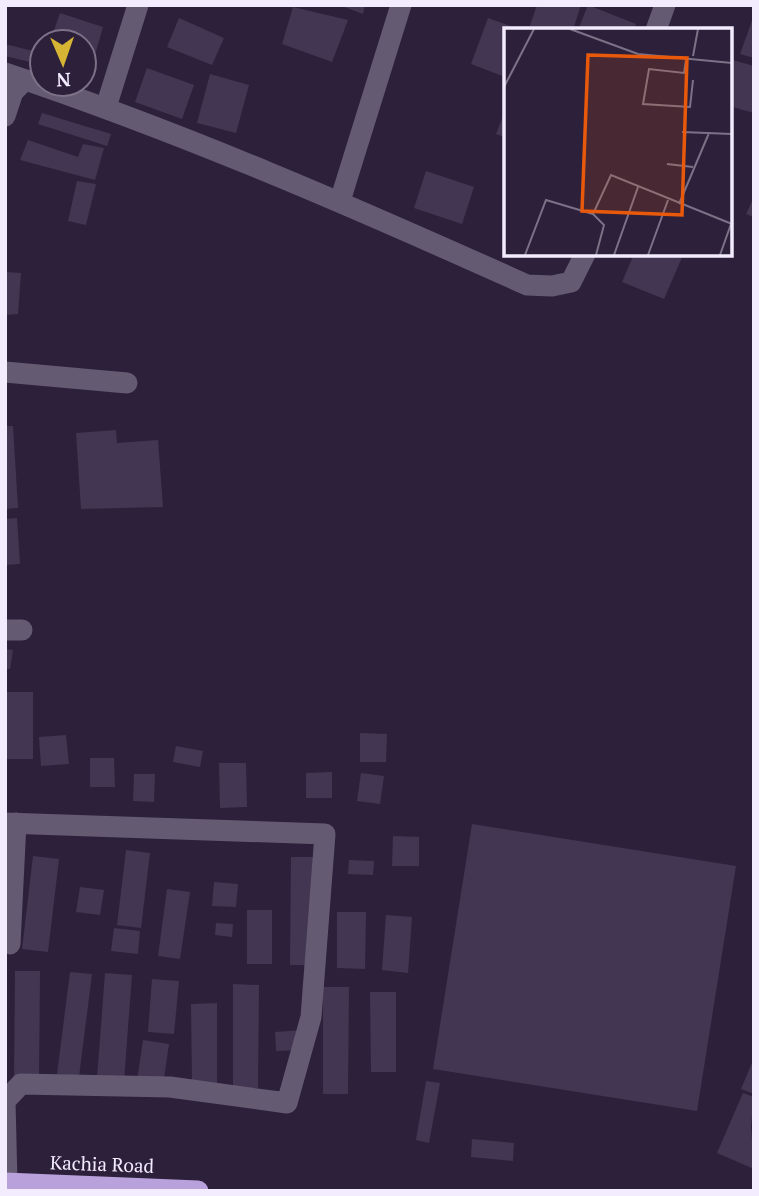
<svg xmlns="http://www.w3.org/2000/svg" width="759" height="1196" viewBox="0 0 759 1196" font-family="'PT Serif',serif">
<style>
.building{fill:#423652}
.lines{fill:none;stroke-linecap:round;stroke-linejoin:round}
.minor{stroke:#645a72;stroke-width:21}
.highway{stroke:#b9a1db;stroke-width:21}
.labels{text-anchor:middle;stroke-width:7;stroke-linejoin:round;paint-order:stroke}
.street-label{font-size:19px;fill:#f3ecfe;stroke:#2c203a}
.inset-road{fill:none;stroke:#7c7288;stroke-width:2}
.view{fill:#e8590c;fill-opacity:0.15;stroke:#e8590c;stroke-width:3.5}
.inset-edge{fill:none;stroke:#f3ecfe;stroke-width:3.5}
</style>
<rect width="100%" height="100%" fill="#2c203a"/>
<g class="building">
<polygon points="339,5 365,5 363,14"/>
<polygon points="537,5 581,5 573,30 534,30 529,28"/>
<polygon points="588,5 636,24 633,30 578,30"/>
<polygon points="293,7 348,20 332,62 282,44"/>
<polygon points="60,13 103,27 91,69 84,67 84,42 50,42"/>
<polygon points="179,18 224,38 212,65 167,47"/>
<polygon points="488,18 519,29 505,30 505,77 471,64"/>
<polygon points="753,18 754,18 754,58 740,54"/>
<polygon points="5,44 37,52 34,63 5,56"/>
<polygon points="729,59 754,66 754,113 729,106"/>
<polygon points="147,68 194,85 182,119 135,102"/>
<polygon points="210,74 249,85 236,133 197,123"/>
<polygon points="505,111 505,137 496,134"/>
<polygon points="42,113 111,134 107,146 38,124"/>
<polygon points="28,140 78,157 83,144 104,148 95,180 20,160"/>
<polygon points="426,171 474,187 462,224 414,208"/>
<polygon points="77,181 96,184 86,225 68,221"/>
<polygon points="754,197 754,217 746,214"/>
<polygon points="634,254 683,255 664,299 622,282"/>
<polygon points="5,272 21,273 18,314 5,315"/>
<polygon points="5,426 13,426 18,508 5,509"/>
<polygon points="116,430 117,443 158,440 163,507 81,509 76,433"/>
<polygon points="17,518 20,564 5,565 5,519"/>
<polygon points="5,649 13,650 10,669 5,669"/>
<rect x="5" y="692" width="28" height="67"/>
<polygon points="360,733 387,734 386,762 360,762"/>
<polygon points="66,735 69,764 41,766 39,737"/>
<polygon points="176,746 203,751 200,767 173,762"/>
<polygon points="90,758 114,758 115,787 90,787"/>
<polygon points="219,763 246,763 247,807 220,808"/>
<polygon points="332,772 332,798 306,798 306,773"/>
<polygon points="361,773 384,776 380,804 357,801"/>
<polygon points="134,774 155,774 154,802 133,801"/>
<polygon points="472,824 736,866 697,1111 433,1069"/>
<polygon points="393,836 419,837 419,866 392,866"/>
<polygon points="126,850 150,853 141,928 117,925"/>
<polygon points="33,856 59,859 48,952 22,949"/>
<polygon points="291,857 321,857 314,965 290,965"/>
<polygon points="349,860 374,861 373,875 348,874"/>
<polygon points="214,882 238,884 236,907 212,906"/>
<polygon points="80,887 104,890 100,915 76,912"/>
<polygon points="167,889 190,892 180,959 158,956"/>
<rect x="247" y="910" width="25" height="54"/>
<polygon points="337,912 366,912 365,969 337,968"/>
<polygon points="386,915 412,917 408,973 382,970"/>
<polygon points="216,923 233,924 232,937 215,935"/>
<polygon points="114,928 140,931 138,954 111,951"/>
<polygon points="15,971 40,971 39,1077 14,1077"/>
<polygon points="70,972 92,974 79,1077 57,1074"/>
<polygon points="105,973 132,975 124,1081 97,1078"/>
<polygon points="152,979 179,981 174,1034 148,1032"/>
<polygon points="233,984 259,985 258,1088 233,1088"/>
<polygon points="323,987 349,987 348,1094 323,1094"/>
<polygon points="370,992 396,992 396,1072 371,1072"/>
<polygon points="217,1003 217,1086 192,1087 191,1004"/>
<polygon points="303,1030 304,1050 276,1051 275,1032"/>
<polygon points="143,1040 169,1044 163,1085 137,1081"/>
<polygon points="754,1058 754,1094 741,1089"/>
<polygon points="426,1081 440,1083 429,1143 416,1140"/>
<polygon points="743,1093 754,1097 751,1126 754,1169 717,1153"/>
<polygon points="472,1139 514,1143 513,1161 471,1157"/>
</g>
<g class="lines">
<g class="minor">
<polyline points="656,30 665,5"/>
<path d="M5,73C184,133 356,208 527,285L552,286L571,282L585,254"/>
<polyline points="106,107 138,5"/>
<polyline points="5,116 13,92 25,80"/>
<polyline points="340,201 401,5"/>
<polyline points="5,372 127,383"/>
<polyline points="5,630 22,630"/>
<polyline points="5,823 325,834 311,1017 287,1103 170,1087 21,1084 5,1101 7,1183"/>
<polyline points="10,944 16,823"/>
</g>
<polyline class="highway" points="5,1183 198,1191"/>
</g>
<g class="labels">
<g class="street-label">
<text transform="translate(102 1164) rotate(2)" y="7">Kachia Road</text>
</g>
</g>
<g transform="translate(504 28)">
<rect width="228" height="228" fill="#2c203a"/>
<path class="inset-road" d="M66,1L134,26L228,35M189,28L194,1M182,32L180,45L145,41L139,76L186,79L189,52M0,59L30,1M178,104L228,106M163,136L189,139M175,176L205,105M89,186L100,197L92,227M21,227L42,172L89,186L107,147L228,196M110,227L134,159M144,227L164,172M216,227L227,196"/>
<path class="view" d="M84,27L183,30L178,187L78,183Z"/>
<rect width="228" height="228" class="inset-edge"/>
</g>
<rect width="759" height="1196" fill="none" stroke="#f3ecfe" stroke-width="14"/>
<g transform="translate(63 63) rotate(178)"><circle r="33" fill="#2c203a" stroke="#7c7288" stroke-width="2"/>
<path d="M0-5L12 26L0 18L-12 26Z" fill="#d6b534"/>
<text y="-10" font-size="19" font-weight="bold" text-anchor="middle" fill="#f3ecfe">N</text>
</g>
</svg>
